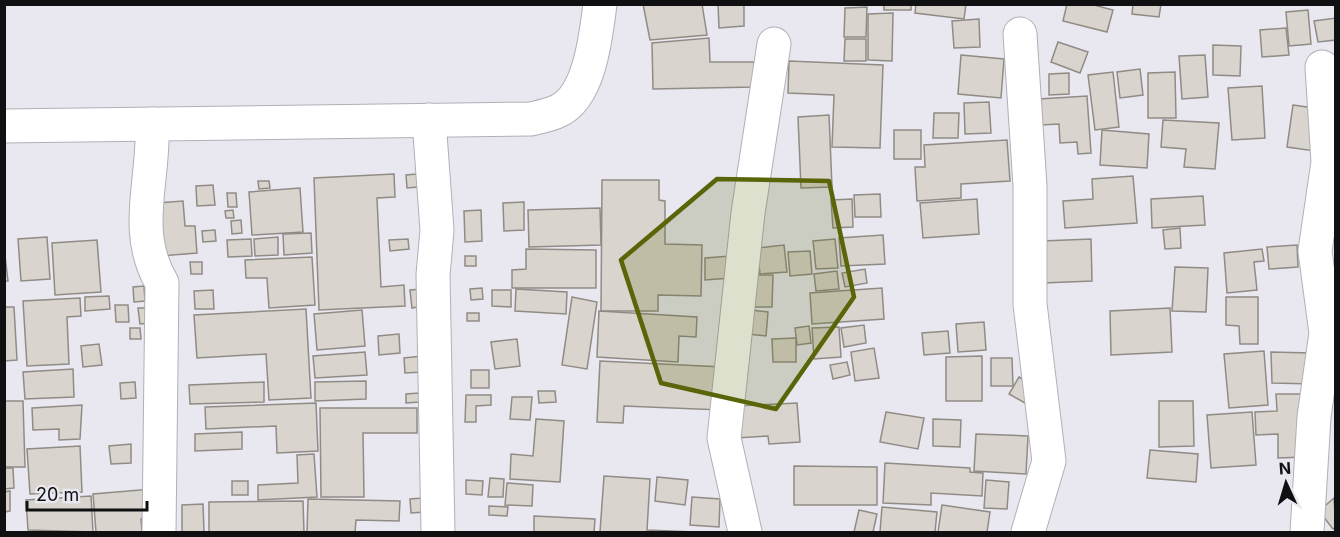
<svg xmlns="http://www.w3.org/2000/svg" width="1340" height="537" viewBox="0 0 1340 537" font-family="Inter,sans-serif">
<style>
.building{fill:#d9d4cd;stroke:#918b85;stroke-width:1.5}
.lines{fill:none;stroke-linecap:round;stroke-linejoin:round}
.minor-casing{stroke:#b1afb7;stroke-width:35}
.minor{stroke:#fff;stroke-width:33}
.marked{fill:#596508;fill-opacity:0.2;stroke:#596508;stroke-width:4.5;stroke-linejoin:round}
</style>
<rect width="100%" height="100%" fill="#e9e8f0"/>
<g class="building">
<polygon points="643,4 702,4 707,35 650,40"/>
<polygon points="718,4 744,4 744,26 719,28"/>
<rect x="884" y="4" width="27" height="6"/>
<polygon points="916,4 966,4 964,19 915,13"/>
<polygon points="1067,4 1090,4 1113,10 1107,32 1063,21"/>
<polygon points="1133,4 1161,4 1159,17 1132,14"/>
<polygon points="867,7 866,37 844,37 845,8"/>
<polygon points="1308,10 1311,44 1289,46 1286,12"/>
<polygon points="893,13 892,61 868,60 868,14"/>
<polygon points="1336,18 1336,40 1318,42 1314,21"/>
<polygon points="979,19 980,47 954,48 952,21"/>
<polygon points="1286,28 1289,55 1262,57 1260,30"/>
<polygon points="709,38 710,62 754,62 755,87 653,89 652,43"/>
<polygon points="845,39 866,39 866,61 844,61"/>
<polygon points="1058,42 1088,52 1080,73 1051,62"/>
<polygon points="1213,45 1241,46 1240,76 1213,75"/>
<polygon points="961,55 1004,59 1001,98 958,94"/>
<polygon points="1205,55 1208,97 1182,99 1179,56"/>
<polygon points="789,61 883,65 880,148 832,147 834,95 788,93"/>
<polygon points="1140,69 1143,95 1120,98 1117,72"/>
<polygon points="1113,72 1119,127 1095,130 1088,75"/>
<polygon points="1175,72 1176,118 1148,118 1148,73"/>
<polygon points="1069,73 1069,94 1049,95 1049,74"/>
<polygon points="1262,86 1265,138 1232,140 1228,88"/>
<polygon points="1087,96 1091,153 1078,154 1077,142 1060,143 1059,124 1041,125 1039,99"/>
<polygon points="989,102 991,133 965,134 964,103"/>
<polygon points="1293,105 1321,109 1315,151 1287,147"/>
<polygon points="934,113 959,113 958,138 933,138"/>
<polygon points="829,115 832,187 801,188 798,117"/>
<polygon points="1163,120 1219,123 1215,169 1184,167 1186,149 1161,147"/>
<rect x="894" y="130" width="27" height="29"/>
<polygon points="1102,130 1149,134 1147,168 1100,165"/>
<polygon points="1007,140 1010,181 961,184 961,198 917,201 915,167 925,167 924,145"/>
<polygon points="394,174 395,197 377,198 381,287 404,285 405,306 319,310 314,178"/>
<polygon points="417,174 418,187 407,188 406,175"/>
<polygon points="1133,176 1137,223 1065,228 1063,201 1093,199 1092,179"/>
<polygon points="602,180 659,180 659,200 665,201 665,244 702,245 701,296 658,295 658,311 601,311"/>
<polygon points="258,181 269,181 270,188 259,189"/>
<polygon points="213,185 215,205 197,206 196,186"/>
<polygon points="300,188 303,232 252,235 249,192"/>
<polygon points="227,193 236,193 237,207 228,207"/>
<polygon points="880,194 881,217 855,217 854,195"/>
<polygon points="1203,196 1205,225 1152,228 1151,199"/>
<polygon points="852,199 853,227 833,228 831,200"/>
<polygon points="977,199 979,234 923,238 920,203"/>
<polygon points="183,201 185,226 195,226 197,253 161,256 157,203"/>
<polygon points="524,202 524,230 504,231 503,203"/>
<polygon points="600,208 601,245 529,247 528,210"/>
<polygon points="233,210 234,218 226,218 225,211"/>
<polygon points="481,210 482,241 465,242 464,211"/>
<polygon points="241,220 242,233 232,234 231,221"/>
<polygon points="1180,228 1181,248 1165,249 1163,230"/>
<polygon points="215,230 216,241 203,242 202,231"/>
<polygon points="311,233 312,253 284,255 283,234"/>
<polygon points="883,235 885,264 841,266 839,238"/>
<polygon points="47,237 50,279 21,281 18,239"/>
<polygon points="278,237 278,255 255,256 254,239"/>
<polygon points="251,239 252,256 228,257 227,240"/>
<polygon points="408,239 409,249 390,251 389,240"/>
<polygon points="835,239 838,268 816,269 813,241"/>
<polygon points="1091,239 1092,281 1043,283 1042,241"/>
<polygon points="97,240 101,292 55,295 52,243"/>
<polygon points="784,245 787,272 760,274 757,248"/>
<polygon points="1297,245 1298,267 1269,269 1267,247"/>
<polygon points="4,247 8,281 4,281"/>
<polygon points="526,249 596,250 596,288 512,288 512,270 526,269"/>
<polygon points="1262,249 1264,261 1254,262 1257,290 1227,293 1224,253"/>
<polygon points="810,251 812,274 790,276 788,252"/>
<rect x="465" y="256" width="11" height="10"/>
<polygon points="730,256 731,278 705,280 705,258"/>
<polygon points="312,257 315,305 269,308 267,278 246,278 245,260"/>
<polygon points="190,262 202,262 202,274 191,274"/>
<polygon points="1175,267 1208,268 1206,312 1172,311"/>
<polygon points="865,269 867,283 845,287 842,273"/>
<polygon points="837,271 839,289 816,291 814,274"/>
<polygon points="751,275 773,275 772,307 751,307"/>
<polygon points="144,286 145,301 134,302 133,287"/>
<polygon points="482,288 483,299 471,300 470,289"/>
<polygon points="882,288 884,319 812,324 810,293"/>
<polygon points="422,289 423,306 412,308 410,290"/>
<polygon points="516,289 567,292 566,314 515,311"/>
<polygon points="213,290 214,309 195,309 194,291"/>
<polygon points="492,290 511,290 511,307 492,306"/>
<polygon points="109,296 110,309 85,311 85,297"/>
<polygon points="572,297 597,302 587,369 562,365"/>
<polygon points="1226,297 1258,297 1258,344 1240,344 1239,326 1226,325"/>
<polygon points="80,298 81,316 67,317 69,364 27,366 23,301"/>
<polygon points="115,305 128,305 129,322 116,322"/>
<polygon points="4,307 14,307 17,360 4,361"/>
<polygon points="138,308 151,308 152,323 140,324"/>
<polygon points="1170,308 1172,352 1111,355 1110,311"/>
<polygon points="306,309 311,398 269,400 266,354 197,358 194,315"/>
<polygon points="362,310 365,346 317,350 314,314"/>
<polygon points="750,310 768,312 766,336 748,334"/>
<polygon points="599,311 697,317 696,337 679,336 678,362 597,357"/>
<rect x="467" y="313" width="12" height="8"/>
<polygon points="984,322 986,350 958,352 956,324"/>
<polygon points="864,325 866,343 844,347 841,328"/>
<polygon points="809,326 811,343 797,345 795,328"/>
<polygon points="839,327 841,357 814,359 812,328"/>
<polygon points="130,328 140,328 141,339 130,339"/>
<polygon points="948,331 950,353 924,355 922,333"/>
<polygon points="399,334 400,353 379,355 378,336"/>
<polygon points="796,338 796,362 773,362 772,339"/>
<polygon points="517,339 520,366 495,369 491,342"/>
<polygon points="99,344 102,365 83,367 81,346"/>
<polygon points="874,348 879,378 855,381 851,352"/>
<polygon points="1264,351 1268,405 1229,408 1224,354"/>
<polygon points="365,352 367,375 315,378 313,356"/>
<polygon points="1271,352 1312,353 1312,384 1272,383"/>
<polygon points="422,356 423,372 405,373 404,358"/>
<polygon points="982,356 982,401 946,401 946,357"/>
<polygon points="991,358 1012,358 1013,386 991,386"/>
<polygon points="600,361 723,367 721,410 624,406 623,423 597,422"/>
<polygon points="847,362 850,375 833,379 830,365"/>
<polygon points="73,369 74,397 25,399 23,372"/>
<rect x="471" y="370" width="18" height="18"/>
<polygon points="1019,377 1035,387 1025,403 1009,394"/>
<polygon points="366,381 366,399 315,401 315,382"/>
<polygon points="135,382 136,398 121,399 120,383"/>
<polygon points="264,382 264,402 190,404 189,385"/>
<polygon points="538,391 555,391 556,402 539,403"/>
<polygon points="419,393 420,402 406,403 406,394"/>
<polygon points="1276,394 1302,394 1304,457 1278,458 1278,434 1256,435 1255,412 1277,411"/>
<polygon points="466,395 491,395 491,405 476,406 476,422 465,422"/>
<polygon points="512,397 532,397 530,420 510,419"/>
<polygon points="4,401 23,401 25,467 4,467"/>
<polygon points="1159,401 1193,401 1194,446 1159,447"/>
<polygon points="316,403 318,451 277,453 276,426 206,429 205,407"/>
<polygon points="797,403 800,442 769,444 768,436 736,438 734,406"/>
<polygon points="82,405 80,439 59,440 59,429 33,430 32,408"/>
<polygon points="320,408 417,408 417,433 363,433 364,497 321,497"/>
<polygon points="886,412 924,418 918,449 880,442"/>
<polygon points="1252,412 1256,465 1211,468 1207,415"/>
<polygon points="536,419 564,421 560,482 510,479 511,454 533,456"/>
<polygon points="933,419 961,420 960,447 933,446"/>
<polygon points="242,432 242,449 195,451 195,434"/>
<polygon points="976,434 1028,436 1026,474 974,471"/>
<polygon points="131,444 131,463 111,464 109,446"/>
<polygon points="80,446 82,492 30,494 27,449"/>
<polygon points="1150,450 1198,454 1196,482 1147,478"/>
<polygon points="314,454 317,497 258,500 258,485 298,483 297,455"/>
<polygon points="885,463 970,468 970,472 983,473 982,496 931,493 931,505 883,503"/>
<polygon points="794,466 877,467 877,505 794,505"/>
<polygon points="4,468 13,468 14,488 4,489"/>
<polygon points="604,476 650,479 647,530 694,532 600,532"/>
<polygon points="657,477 688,480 685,505 655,501"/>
<polygon points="490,478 504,479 503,497 488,497"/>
<polygon points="466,480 483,481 482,495 466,494"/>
<polygon points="986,480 1009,482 1007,509 984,508"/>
<rect x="232" y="481" width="16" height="14"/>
<polygon points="507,483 533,485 532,506 505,505"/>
<polygon points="152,489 154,517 141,519 142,532 96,532 93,494"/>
<polygon points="10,491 10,511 4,512 4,492"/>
<polygon points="91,496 93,532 28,530 26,500"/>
<polygon points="692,497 720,499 719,527 690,525"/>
<polygon points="423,498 424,512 411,513 410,499"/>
<polygon points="1334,498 1336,527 1333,529 1319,511"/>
<polygon points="308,499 400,501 399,521 356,520 355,532 307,532"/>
<polygon points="303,501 304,532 209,532 209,502"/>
<polygon points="203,504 204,532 182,532 182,505"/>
<polygon points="942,505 990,512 987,532 938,532"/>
<polygon points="489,506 508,507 507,516 489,515"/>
<polygon points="882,507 937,512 935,532 880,532"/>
<polygon points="859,510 877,514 873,532 854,532"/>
<polygon points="534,516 595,519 594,532 534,532"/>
</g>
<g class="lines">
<g class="minor-casing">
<g id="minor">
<polyline points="1020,34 1030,186 1030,304 1049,461 1028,532"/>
<polyline points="429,120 437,230 433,275 438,532"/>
<path d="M152,124C155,179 131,231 162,283L159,532"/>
<path d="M4,126L531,119C539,117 550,115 558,111C590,97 596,35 600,4"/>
<polyline points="745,532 724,438 748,213 774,44"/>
<polyline points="1307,532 1314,417 1326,333 1315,251 1328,162 1322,67"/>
</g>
</g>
<use href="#minor" class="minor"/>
</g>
<path class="marked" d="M717,179L829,181L854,297L776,409L661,383L621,260Z"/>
<rect width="1340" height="537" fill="none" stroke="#100f12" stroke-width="12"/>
<g transform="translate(1286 483) rotate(356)" stroke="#e9e8f0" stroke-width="4.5" paint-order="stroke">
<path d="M0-4.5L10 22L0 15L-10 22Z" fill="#100f12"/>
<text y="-9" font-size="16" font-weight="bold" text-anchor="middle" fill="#100f12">N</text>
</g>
<path d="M27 501v9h120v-9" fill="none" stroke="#100f12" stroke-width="3"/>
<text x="36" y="501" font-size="18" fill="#100f12" stroke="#e9e8f0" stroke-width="4.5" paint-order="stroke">20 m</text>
</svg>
